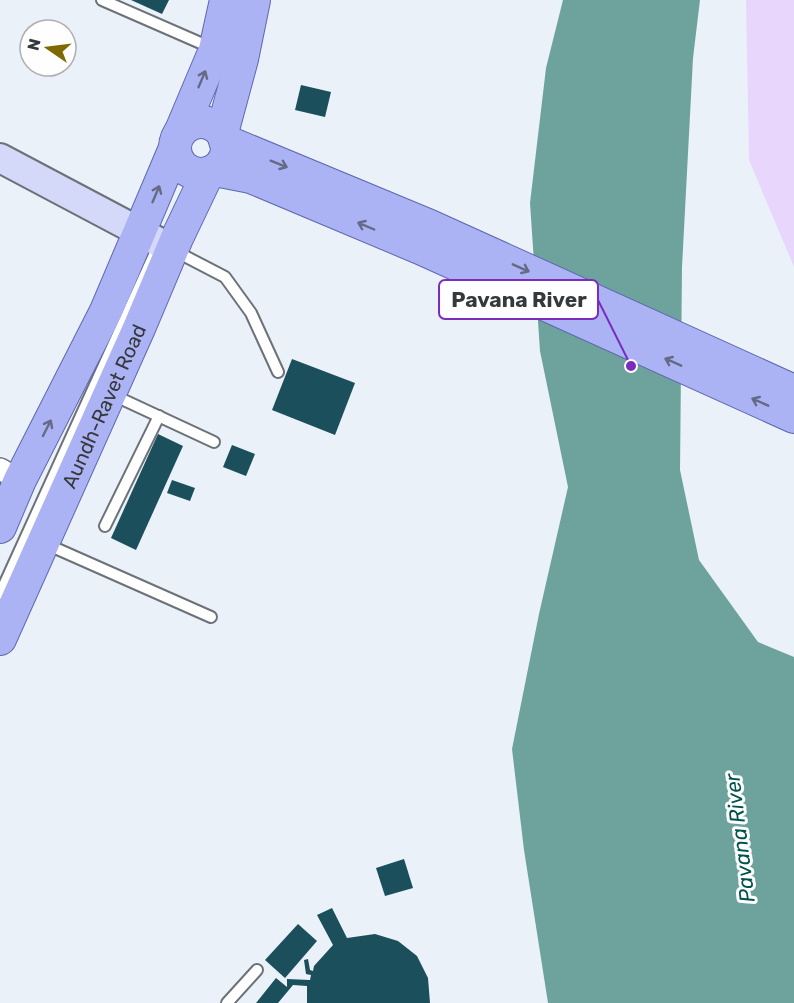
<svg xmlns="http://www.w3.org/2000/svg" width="794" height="1003" viewBox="0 0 794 1003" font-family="Rubik,sans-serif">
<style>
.green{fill:#e8d6fd}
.water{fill:#6da39c}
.building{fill:#1a4f5b}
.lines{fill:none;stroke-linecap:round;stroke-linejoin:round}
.lane-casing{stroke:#6c7278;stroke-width:14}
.street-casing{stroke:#6c7278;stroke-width:24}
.secondary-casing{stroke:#6c7278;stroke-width:32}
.primary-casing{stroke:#5e68ae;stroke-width:34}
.lane{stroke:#fff;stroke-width:10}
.street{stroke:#fff;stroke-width:21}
.secondary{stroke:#d5d9f9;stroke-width:28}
.primary{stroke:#acb3f4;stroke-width:32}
.oneway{stroke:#656a85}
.labels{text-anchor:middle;stroke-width:6;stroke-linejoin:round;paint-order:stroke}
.street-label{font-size:20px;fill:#36393b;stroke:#fefefe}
.water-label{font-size:21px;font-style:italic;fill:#00524c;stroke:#fefefe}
.leader{fill:none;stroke:#7b2cbf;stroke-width:2}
.callout-dot{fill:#7b2cbf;stroke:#fefefe;stroke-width:2}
.callout{fill:#fefefe;stroke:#7b2cbf;stroke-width:2}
.callout-label{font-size:21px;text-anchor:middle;font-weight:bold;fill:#36393b}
</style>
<rect width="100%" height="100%" fill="#eaf1f8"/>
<polygon class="green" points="746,0 794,0 794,267 749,160"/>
<polygon class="water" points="563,0 700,0 693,58 682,267 680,470 699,560 758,642 794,657 794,1003 548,1003 524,850 512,749 539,614 568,487 540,351 530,203 546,68"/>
<g class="building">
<polygon points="131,0 169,0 162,14"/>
<polygon points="301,85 331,92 325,117 295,110"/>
<polygon points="292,359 355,383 335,435 272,410"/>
<polygon points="158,434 183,446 136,550 111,538"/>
<polygon points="232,445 255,454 246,476 223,467"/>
<polygon points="172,480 195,488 190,501 167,493"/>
<polygon points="404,859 413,888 385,896 376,868"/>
<polygon points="332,908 347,938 375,934 398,941 417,956 428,978 430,1003 307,1003 307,986 293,985 278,1003 256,1003 276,978 287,987 287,979 310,980 311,975 306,974 304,960 308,959 310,970 313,971 314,966 333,945 317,915"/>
<polygon points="298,924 317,941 285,978 265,960"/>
</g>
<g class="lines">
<g class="lane-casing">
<g id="lane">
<polyline points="102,0 212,48"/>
<polyline points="175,251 225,277 251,313 278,372"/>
<polyline points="113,395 214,442"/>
<polyline points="105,526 159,416"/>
<polyline points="46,544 211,617"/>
<polyline points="0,594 154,255"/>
<polyline points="227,1003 257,970"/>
</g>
</g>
<g class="street-casing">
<polyline id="street" points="0,469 20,480"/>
</g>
<g class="secondary-casing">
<polyline id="secondary" points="0,158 172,249"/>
</g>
<g class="primary-casing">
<g id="primary">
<circle cx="201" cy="148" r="26"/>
<polyline points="180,133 215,50 226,0"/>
<polyline points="222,133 242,59 254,0"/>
<polyline points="225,141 430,226 794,391"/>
<polyline points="215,170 251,177 420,248 794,417"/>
<polyline points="0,527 20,480 106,311 175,148"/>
<path id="s1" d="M0,639L140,326L177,238L208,173"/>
</g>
</g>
<use href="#lane" class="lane"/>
<use href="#street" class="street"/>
<use href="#secondary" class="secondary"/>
<use href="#primary" class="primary"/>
</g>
<defs><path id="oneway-shaft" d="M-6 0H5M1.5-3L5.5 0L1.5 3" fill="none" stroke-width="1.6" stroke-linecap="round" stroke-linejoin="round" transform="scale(1.5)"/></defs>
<g class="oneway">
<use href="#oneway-shaft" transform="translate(202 79) rotate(-67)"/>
<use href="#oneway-shaft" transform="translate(279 164) rotate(22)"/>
<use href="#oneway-shaft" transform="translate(156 194) rotate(-67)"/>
<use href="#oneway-shaft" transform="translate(366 226) rotate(-157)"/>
<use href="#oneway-shaft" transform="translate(521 268) rotate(24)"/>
<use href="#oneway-shaft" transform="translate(673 362) rotate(-156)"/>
<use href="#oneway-shaft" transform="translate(760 402) rotate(-156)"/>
<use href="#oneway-shaft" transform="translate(47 428) rotate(-63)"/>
</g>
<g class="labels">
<g class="street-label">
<text dy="7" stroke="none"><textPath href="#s1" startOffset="255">Aundh-Ravet Road</textPath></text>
</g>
<g class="water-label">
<text transform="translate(740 838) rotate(-97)" y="7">Pavana River</text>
</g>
</g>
<path class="leader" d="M631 366L598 300"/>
<circle class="callout-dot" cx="631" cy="366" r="6"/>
<rect class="callout" x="439" y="280" width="159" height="39" rx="6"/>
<g class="callout-label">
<text x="519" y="307">Pavana River</text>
</g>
<g transform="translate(48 48) rotate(284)"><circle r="28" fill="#fefefe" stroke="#aeafb0" stroke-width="1.5"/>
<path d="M0-4.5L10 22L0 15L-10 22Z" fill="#7f6900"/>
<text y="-9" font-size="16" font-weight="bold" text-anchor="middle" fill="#36393b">N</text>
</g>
</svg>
